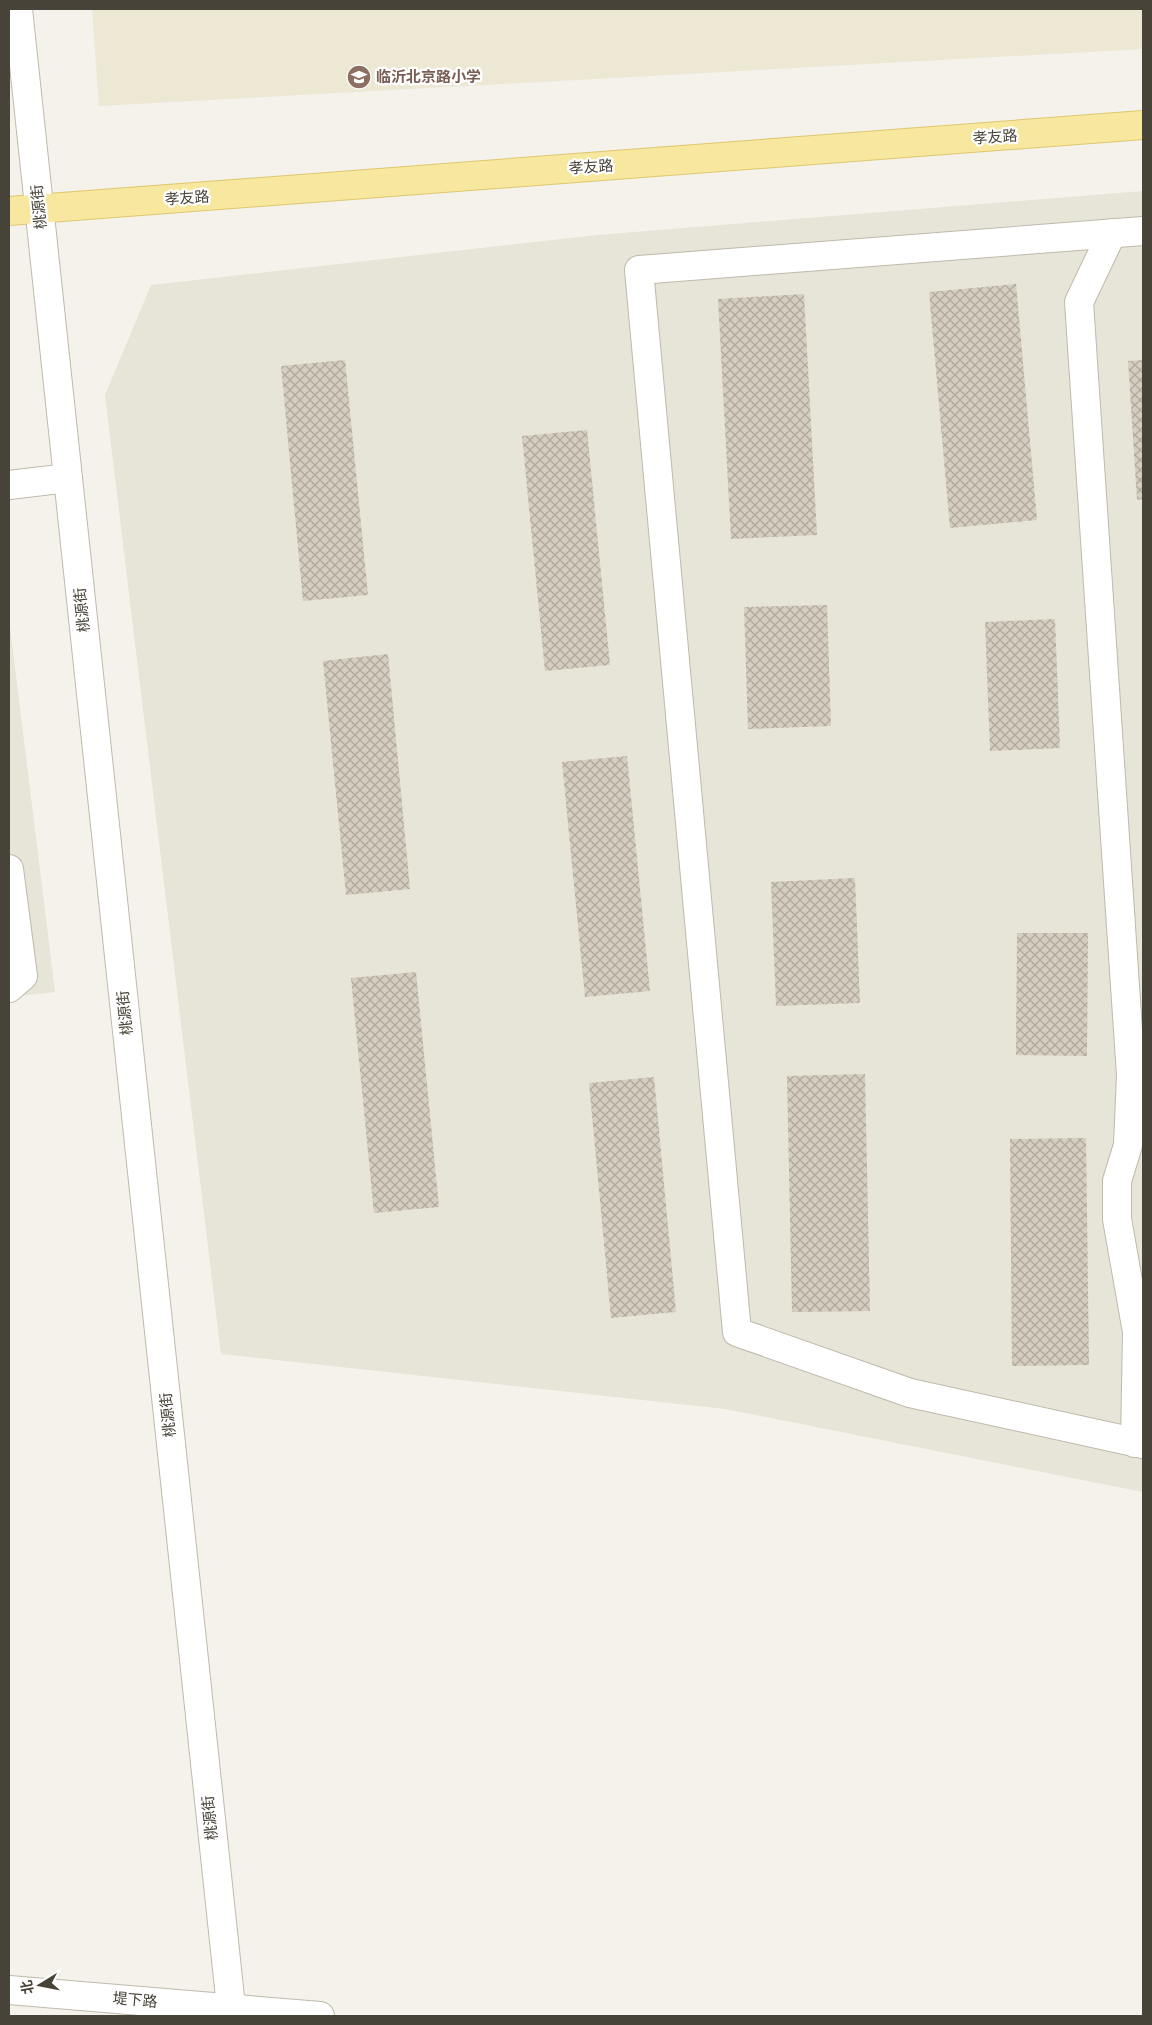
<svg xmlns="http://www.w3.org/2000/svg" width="1152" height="2025" viewBox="0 0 1152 2025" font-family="'PT Sans','Noto Sans SC',sans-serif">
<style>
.residential{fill:#e7e4d8}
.education{fill:#ece8d4}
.building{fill:url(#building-cross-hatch)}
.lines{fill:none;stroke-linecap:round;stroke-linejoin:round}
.minor-casing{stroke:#bfbaac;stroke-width:30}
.major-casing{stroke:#ddc76e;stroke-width:30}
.minor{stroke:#fff;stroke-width:28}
.major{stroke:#f8e79e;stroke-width:28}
.labels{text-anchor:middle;stroke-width:4.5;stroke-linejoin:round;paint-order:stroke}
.education-label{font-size:15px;font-weight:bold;fill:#785e54;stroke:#fff;text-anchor:start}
.street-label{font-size:15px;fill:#474338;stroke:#fff}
</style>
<defs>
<pattern id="building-cross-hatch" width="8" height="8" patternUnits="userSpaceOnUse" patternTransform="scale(1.25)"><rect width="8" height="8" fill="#d5cec0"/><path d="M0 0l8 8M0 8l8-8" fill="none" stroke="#afa99d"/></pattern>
</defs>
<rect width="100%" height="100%" fill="#f4f2ea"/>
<g class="residential">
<polygon points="1143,191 1143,1492 725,1409 221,1354 105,395 151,285 598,235"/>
<polygon points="9,619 55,992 9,997"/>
</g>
<polygon class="education" points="92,9 1143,9 1143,49 99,106"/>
<g class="building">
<polygon points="1016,284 1037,520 950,528 929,292"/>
<polygon points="804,294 817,535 731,539 718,299"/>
<polygon points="345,360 368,595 303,601 281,366"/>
<polygon points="1143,360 1143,499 1137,500 1128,361"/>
<polygon points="587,430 610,665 545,671 522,436"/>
<polygon points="827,605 831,726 748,729 744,607"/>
<polygon points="1055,619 1060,748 990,751 985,622"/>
<polygon points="388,654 410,889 346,895 323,661"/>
<polygon points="627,756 650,991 585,997 562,762"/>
<polygon points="855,878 860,1003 776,1006 771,882"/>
<polygon points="1017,933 1088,933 1087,1056 1016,1055"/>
<polygon points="416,972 439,1207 374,1213 351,978"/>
<polygon points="865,1074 870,1311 792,1312 787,1076"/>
<polygon points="654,1077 676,1312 611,1318 589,1083"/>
<polygon points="1086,1138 1089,1365 1012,1366 1010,1139"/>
</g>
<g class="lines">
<g class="minor-casing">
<g id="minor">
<polyline points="18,9 232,2016"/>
<polyline points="1143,231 639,270 737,1332 910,1393 1143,1444"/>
<polyline points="1112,233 1079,302 1131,1075 1128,1145 1117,1181 1117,1219 1137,1332 1135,1443"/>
<polyline points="9,485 68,478"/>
<polyline points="9,869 23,976 9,988"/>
<polyline points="9,1990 320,2016"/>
</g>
</g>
<g class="major-casing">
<polyline id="major" points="9,211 1143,125"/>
</g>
<use href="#minor" class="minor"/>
<use href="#major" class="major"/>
</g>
<defs>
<g id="school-disc" transform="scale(1.25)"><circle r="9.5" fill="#8d6e63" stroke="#fff"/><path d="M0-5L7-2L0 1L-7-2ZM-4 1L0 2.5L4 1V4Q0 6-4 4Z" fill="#fff"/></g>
</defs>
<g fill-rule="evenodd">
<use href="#school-disc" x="359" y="77"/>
</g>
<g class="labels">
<g class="education-label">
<text x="376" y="82">临沂北京路小学</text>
</g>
<g class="street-label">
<text transform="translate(995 137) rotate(-4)" y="5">孝友路</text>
<text transform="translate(591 167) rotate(-4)" y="5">孝友路</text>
<text transform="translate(187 198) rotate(-4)" y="5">孝友路</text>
<text transform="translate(39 207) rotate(-96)" y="5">桃源街</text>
<text transform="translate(82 610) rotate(-96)" y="5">桃源街</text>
<text transform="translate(125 1013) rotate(-96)" y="5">桃源街</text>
<text transform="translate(168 1415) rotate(-96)" y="5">桃源街</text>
<text transform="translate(210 1818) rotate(-96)" y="5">桃源街</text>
<text transform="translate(135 2000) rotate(5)" y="5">堤下路</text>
</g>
</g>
<rect width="1152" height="2025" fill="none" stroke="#474338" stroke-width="20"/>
<g transform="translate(40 1985) rotate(260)" stroke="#ffffff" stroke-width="4" paint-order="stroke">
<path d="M0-4L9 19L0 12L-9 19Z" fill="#474338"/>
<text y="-8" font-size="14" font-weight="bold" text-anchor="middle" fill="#474338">北</text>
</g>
</svg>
